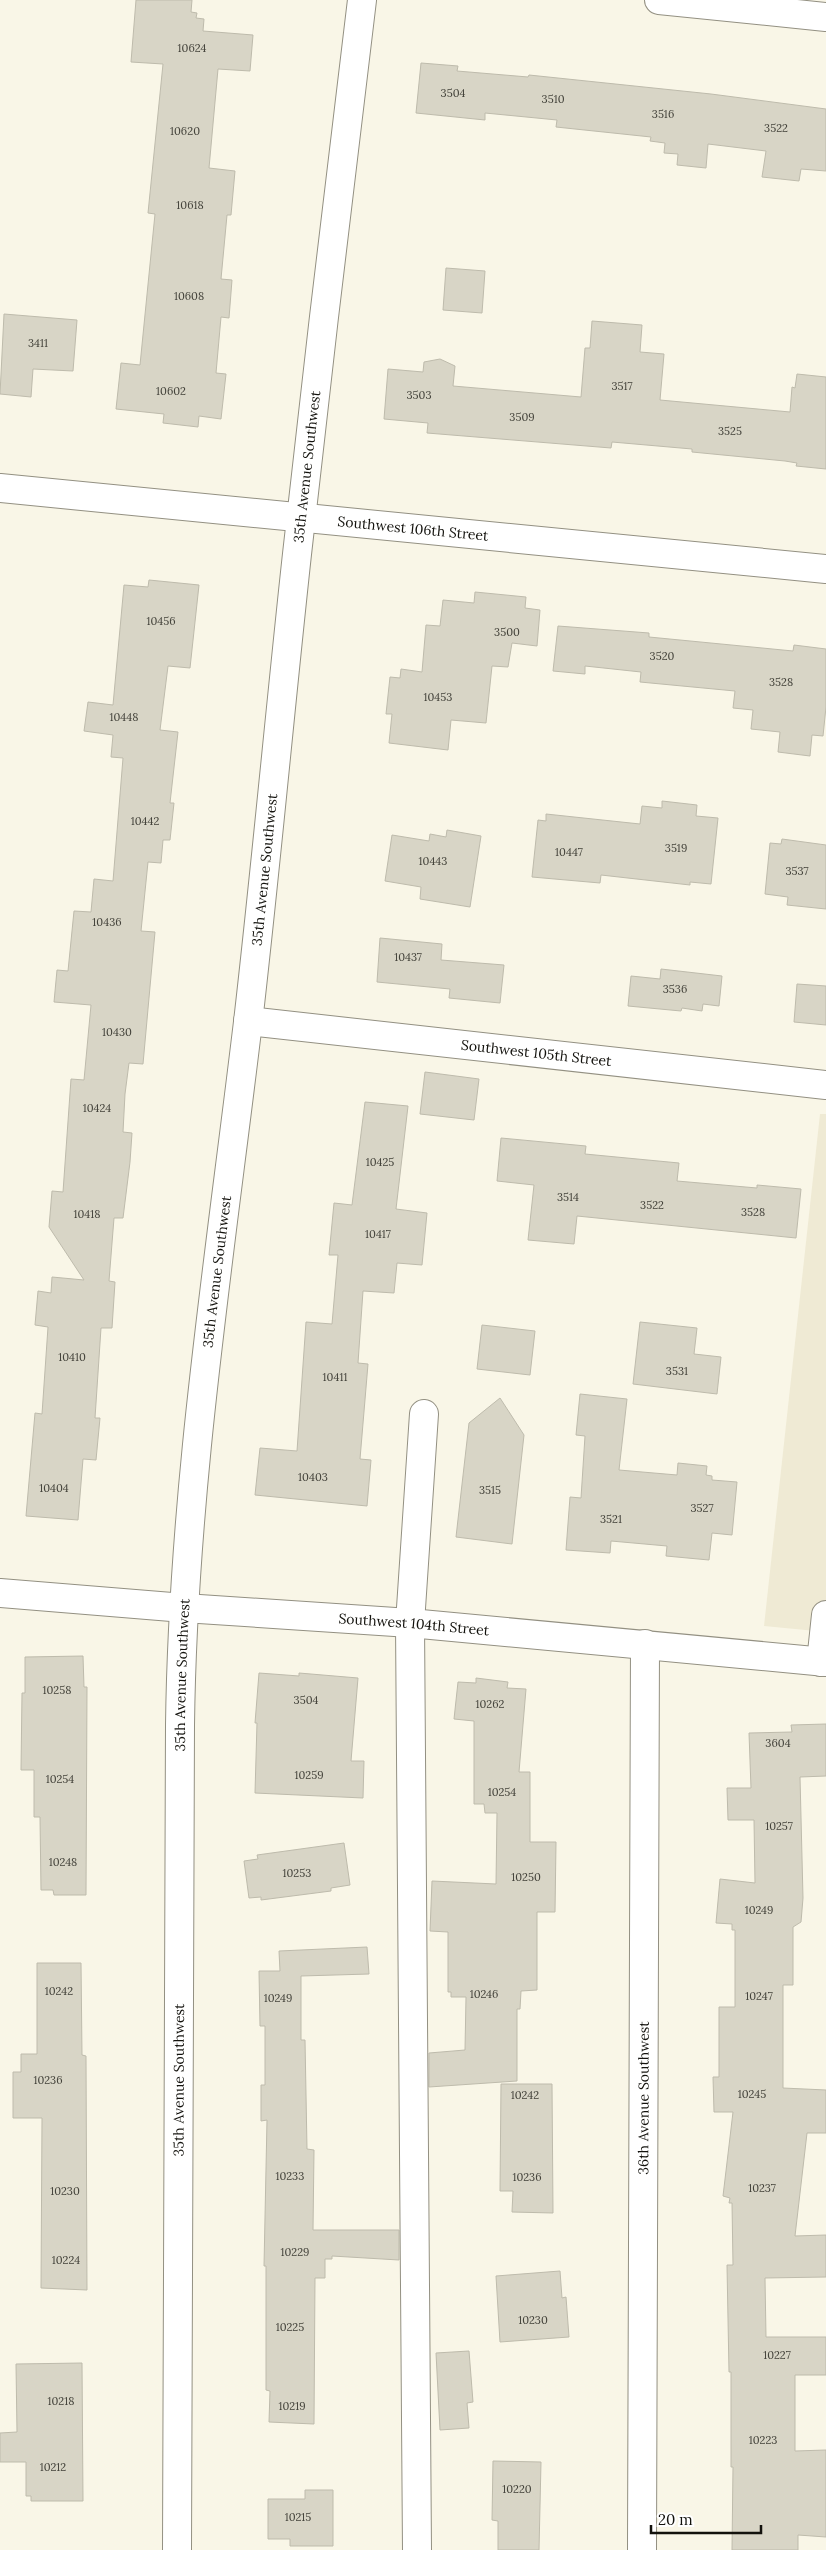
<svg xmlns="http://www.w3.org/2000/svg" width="826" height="2550" viewBox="0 0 826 2550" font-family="Lora,serif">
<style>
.built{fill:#efead4}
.building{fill:#d8d5c6;stroke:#bebbac}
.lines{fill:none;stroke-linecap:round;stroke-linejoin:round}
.minor-casing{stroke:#939082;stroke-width:30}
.minor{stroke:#fff;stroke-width:28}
.labels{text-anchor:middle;stroke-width:4;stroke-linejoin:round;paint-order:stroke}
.number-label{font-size:11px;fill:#44433b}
.street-label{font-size:14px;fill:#13120d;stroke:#fff}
</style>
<rect width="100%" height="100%" fill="#f9f6e7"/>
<polygon class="built" points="820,1114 826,1114 826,1632 764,1626"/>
<g class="building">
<polygon points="136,0 192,0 191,12 197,13 196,18 204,19 203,31 253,35 250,71 218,69 209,168 235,171 231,215 227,215 221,279 232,280 229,318 221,317 216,373 226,374 221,419 199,416 198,427 163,423 164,414 116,409 121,363 140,365 155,214 148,213 163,64 131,62"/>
<polygon points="421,63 458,66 457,71 528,77 529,75 711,94 826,109 826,171 801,169 799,181 762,177 766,151 708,144 706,168 677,165 678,154 664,153 665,143 650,141 651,137 556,127 557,120 485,113 485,120 416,113"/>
<polygon points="446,268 485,271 482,313 443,310"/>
<polygon points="4,314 77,320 73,371 33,369 31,397 0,394"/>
<polygon points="592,321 642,325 640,352 664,354 660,400 790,412 792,387 795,388 797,374 826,377 826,469 796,466 797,463 785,461 692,452 692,449 612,442 611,448 427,433 428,423 384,419 388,369 423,372 424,362 440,359 455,366 453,386 581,397 585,348 590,348"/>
<polygon points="149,580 199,585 190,668 168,666 160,730 178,732 170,803 174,803 170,840 163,840 161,863 148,862 141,931 155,932 143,1064 129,1063 125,1094 123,1132 132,1133 130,1162 123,1218 114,1218 109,1281 115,1282 112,1328 101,1328 95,1418 100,1418 96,1460 83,1459 78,1520 26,1516 35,1413 42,1414 48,1327 35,1325 38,1291 51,1293 52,1277 84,1280 49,1227 52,1191 63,1192 71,1079 84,1080 91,1005 54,1002 57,970 68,971 74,911 91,912 94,879 113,881 123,758 111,757 113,735 84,731 88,702 113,705 124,585 148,587"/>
<polygon points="475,592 526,597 525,608 540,610 537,646 512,643 508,667 492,666 486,723 451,720 448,750 389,743 392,714 386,714 390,677 400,678 401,669 422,672 426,625 440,626 443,600 474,603"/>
<polygon points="558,626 649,633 649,637 793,651 794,645 826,649 826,707 823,736 812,735 810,756 778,752 780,732 751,729 753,710 733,708 735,691 640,682 641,672 585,666 585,674 553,671"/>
<polygon points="662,801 697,805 696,816 718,818 711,884 690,882 690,885 601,875 600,883 532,877 538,820 546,821 546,814 640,824 642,806 662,808"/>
<polygon points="447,830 481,836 470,907 420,899 421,887 385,881 392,835 429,841 430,834 446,837"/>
<polygon points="782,839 826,845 826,909 787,905 788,897 765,894 770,843 781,844"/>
<polygon points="380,938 442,944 441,960 504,965 500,1003 449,998 450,989 377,982"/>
<polygon points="661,969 722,976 719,1006 703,1004 702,1011 682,1008 681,1011 628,1006 631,976 660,979"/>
<polygon points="797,984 826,986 826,1025 794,1022"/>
<polygon points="425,1072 479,1079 474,1120 420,1114"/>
<polygon points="365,1102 408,1106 396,1209 427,1213 422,1265 397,1263 394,1293 363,1291 358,1363 368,1364 360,1459 371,1460 367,1506 255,1495 260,1448 297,1451 306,1322 332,1324 338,1255 329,1255 334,1203 352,1205"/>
<polygon points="501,1138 586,1146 585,1154 679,1163 677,1181 757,1188 757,1185 801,1189 796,1238 577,1216 574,1244 528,1240 534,1185 497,1181"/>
<polygon points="640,1322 697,1328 694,1354 721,1357 717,1394 633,1384"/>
<polygon points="482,1325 535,1331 530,1375 477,1369"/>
<polygon points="580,1394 627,1399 619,1470 677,1475 678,1463 707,1466 706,1475 712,1476 712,1480 737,1482 732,1535 712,1533 709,1560 666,1556 667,1546 611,1541 610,1553 566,1550 570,1497 581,1498 585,1436 576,1435"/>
<polygon points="500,1398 524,1435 512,1544 456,1537 469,1423"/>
<polygon points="83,1656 84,1687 87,1687 86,1895 54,1895 53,1890 41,1890 40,1817 34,1817 34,1770 21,1770 22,1693 25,1693 25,1657"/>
<polygon points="259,1673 299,1676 299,1673 358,1678 351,1761 364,1761 363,1798 255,1793 257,1723 255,1723"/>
<polygon points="476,1678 508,1682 507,1688 526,1689 519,1772 530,1772 530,1842 556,1842 555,1912 537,1912 537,1990 521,1991 520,2009 517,2009 517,2081 429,2087 429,2053 465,2050 466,1997 451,1997 451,1992 448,1992 448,1932 430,1931 432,1881 496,1884 497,1813 485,1813 484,1804 474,1804 474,1721 454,1719 458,1682 476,1683"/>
<polygon points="826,1724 826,1776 800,1777 803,1898 801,1922 793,1927 793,1985 783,1985 783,2088 826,2090 826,2133 807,2133 795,2236 826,2235 826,2277 765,2278 766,2337 826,2337 826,2375 795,2375 795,2451 826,2450 826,2537 798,2535 798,2550 732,2550 733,2467 731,2467 731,2372 729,2372 727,2265 733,2265 732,2203 729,2203 730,2198 723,2196 733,2112 714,2112 713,2077 719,2077 719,2007 735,2007 735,1930 732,1930 732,1924 716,1923 720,1879 755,1883 754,1820 728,1820 727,1788 751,1788 749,1733 792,1732 791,1725"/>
<polygon points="344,1843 350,1885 331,1888 331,1891 261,1900 261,1897 249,1898 244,1861 258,1859 257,1855"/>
<polygon points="367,1947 369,1974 301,1976 301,2040 305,2040 307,2149 314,2150 313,2230 399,2230 399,2260 332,2256 332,2259 325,2259 325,2278 315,2278 314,2424 269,2422 270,2391 266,2390 266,2266 264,2266 267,2120 261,2121 261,2085 265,2085 265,2026 260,2026 259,1971 280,1971 279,1951"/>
<polygon points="37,1963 81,1963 82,2055 86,2056 87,2290 41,2288 42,2118 13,2118 13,2072 21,2072 21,2054 37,2054"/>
<polygon points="501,2084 552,2084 553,2213 512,2212 513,2191 500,2191"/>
<polygon points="560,2271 562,2298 566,2297 569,2337 500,2342 496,2276"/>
<polygon points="469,2351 473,2402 467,2403 469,2428 440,2430 436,2353"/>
<polygon points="82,2363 83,2501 31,2501 31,2496 26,2496 26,2462 0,2462 0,2433 17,2432 16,2364"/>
<polygon points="493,2461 541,2462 539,2550 498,2550 498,2521 492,2520"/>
<polygon points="305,2490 333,2490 333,2546 290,2546 290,2539 268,2539 268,2499 305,2499"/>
</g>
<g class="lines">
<g class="minor-casing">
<g id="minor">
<polyline points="659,0 826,17"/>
<path id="s1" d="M0,488L826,569"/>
<path id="s2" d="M248,1021L826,1085"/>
<path id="s3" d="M0,1593L184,1608L410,1623L826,1662"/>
<polyline points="821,1662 826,1615"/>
<path id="s4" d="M177,2550L180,1725C183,1489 220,1256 248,1022C266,866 280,710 297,554C317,369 340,185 362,0"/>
<polyline points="417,2550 410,1623 424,1414"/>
<path id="s5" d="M642,2550L645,1644"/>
</g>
</g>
<use href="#minor" class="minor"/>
</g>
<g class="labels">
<g class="number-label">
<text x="192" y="52">10624</text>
<text x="453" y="97">3504</text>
<text x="553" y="103">3510</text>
<text x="663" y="118">3516</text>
<text x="776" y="132">3522</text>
<text x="185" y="135">10620</text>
<text x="190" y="209">10618</text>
<text x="189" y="300">10608</text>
<text x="38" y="347">3411</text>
<text x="622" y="390">3517</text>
<text x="171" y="395">10602</text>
<text x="419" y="399">3503</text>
<text x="522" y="421">3509</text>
<text x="730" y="435">3525</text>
<text x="161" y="625">10456</text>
<text x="507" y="636">3500</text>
<text x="662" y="660">3520</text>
<text x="781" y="686">3528</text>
<text x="438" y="701">10453</text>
<text x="124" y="721">10448</text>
<text x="145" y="825">10442</text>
<text x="676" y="852">3519</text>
<text x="569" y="856">10447</text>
<text x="433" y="865">10443</text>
<text x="797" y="875">3537</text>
<text x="107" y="926">10436</text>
<text x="408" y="961">10437</text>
<text x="675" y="993">3536</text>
<text x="117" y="1036">10430</text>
<text x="97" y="1112">10424</text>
<text x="380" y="1166">10425</text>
<text x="568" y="1201">3514</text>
<text x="652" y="1209">3522</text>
<text x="753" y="1216">3528</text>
<text x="87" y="1218">10418</text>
<text x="378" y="1238">10417</text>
<text x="72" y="1361">10410</text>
<text x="677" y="1375">3531</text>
<text x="335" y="1381">10411</text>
<text x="313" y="1481">10403</text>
<text x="54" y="1492">10404</text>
<text x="490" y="1494">3515</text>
<text x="702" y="1512">3527</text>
<text x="611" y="1523">3521</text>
<text x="57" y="1694">10258</text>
<text x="306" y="1704">3504</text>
<text x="490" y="1708">10262</text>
<text x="778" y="1747">3604</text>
<text x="309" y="1779">10259</text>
<text x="60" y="1783">10254</text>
<text x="502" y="1796">10254</text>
<text x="779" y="1830">10257</text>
<text x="63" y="1866">10248</text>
<text x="297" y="1877">10253</text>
<text x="526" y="1881">10250</text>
<text x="759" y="1914">10249</text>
<text x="59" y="1995">10242</text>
<text x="484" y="1998">10246</text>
<text x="759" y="2000">10247</text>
<text x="278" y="2002">10249</text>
<text x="48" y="2084">10236</text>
<text x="752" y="2098">10245</text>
<text x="525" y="2099">10242</text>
<text x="290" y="2180">10233</text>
<text x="527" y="2181">10236</text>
<text x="762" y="2192">10237</text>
<text x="65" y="2195">10230</text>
<text x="295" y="2256">10229</text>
<text x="66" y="2264">10224</text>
<text x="533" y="2324">10230</text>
<text x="290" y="2331">10225</text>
<text x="777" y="2359">10227</text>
<text x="61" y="2405">10218</text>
<text x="292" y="2410">10219</text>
<text x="763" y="2444">10223</text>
<text x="53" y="2471">10212</text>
<text x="517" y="2493">10220</text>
<text x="298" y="2521">10215</text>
</g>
<g class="street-label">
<text dy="5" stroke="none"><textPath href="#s4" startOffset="2090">35th Avenue Southwest</textPath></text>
<text dy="5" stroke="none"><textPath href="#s1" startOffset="415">Southwest 106th Street</textPath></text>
<text dy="5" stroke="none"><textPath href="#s4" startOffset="1685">35th Avenue Southwest</textPath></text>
<text dy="5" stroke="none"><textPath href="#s2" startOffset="290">Southwest 105th Street</textPath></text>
<text dy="5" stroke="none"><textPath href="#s4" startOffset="1280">35th Avenue Southwest</textPath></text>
<text dy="5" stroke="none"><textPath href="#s3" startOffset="415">Southwest 104th Street</textPath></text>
<text dy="5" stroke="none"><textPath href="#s4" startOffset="875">35th Avenue Southwest</textPath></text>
<text dy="5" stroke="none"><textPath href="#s4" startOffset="470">35th Avenue Southwest</textPath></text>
<text dy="5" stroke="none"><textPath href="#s5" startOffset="452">36th Avenue Southwest</textPath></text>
</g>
</g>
<path d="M651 2525v8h110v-8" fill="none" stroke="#13120d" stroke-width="2.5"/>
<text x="658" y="2525" font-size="15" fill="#13120d" stroke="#ffffff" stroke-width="4" paint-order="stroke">20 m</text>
</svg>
